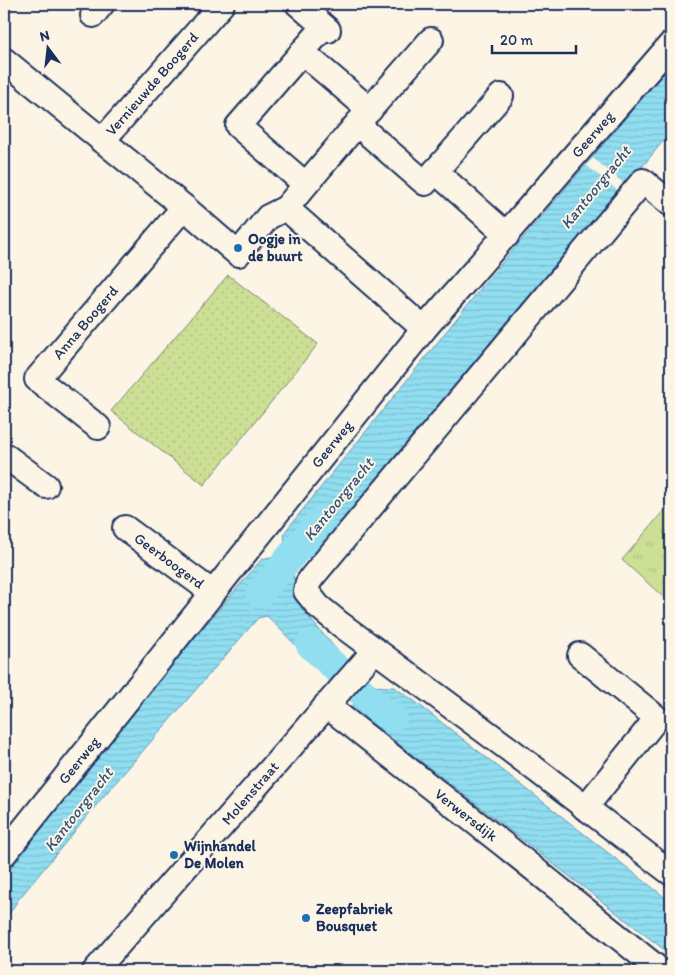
<svg xmlns="http://www.w3.org/2000/svg" width="675" height="975" viewBox="0 0 675 975" font-family="Itim,sans-serif">
<style>
.grass{fill:url(#grass-dots);stroke:#748779}
.park{fill:url(#park-tufts);stroke:#748779}
.water{fill:url(#water-rules);stroke:#6298b6}
.pier{fill:#fcf5e5}
.lines{fill:none;stroke-linecap:round;stroke-linejoin:round}
.canal{stroke:#91def1;stroke-width:29}
.minor-casing{stroke:#1b2f5e;stroke-width:28}
.minor{stroke:#fcf5e5;stroke-width:24}
.poi-dot{fill:#1f6fb2;stroke:#fcf5e5;stroke-width:2}
.labels{text-anchor:middle;stroke-width:4;stroke-linejoin:round;paint-order:stroke}
.street-label{font-size:15px;fill:#1b2f5e;stroke:#fcf5e5}
.poi-label{font-size:15px;font-weight:bold;fill:#1b2f5e;stroke:#fcf5e5;text-anchor:start}
.water-label{font-size:16px;font-style:italic;fill:#33527b;stroke:#fcf5e5}
</style>
<defs>
<pattern id="grass-dots" width="8" height="8" patternUnits="userSpaceOnUse" patternTransform="scale(1.25)"><rect width="8" height="8" fill="#cddf94"/><path d="M2 2h.1M6 6h.1" fill="none" stroke="#afc082" stroke-width="1.8" stroke-linecap="round"/></pattern>
<pattern id="park-tufts" width="24" height="20" patternUnits="userSpaceOnUse" patternTransform="scale(1.25)"><rect width="24" height="20" fill="#cddf94"/><path d="M3 7l-1-3M5 7V3M7 7l1-3M15 17l-1-3M17 17v-4M19 17l1-3" fill="none" stroke="#afc082"/></pattern>
<pattern id="water-rules" width="6" height="5" patternUnits="userSpaceOnUse" patternTransform="scale(1.25)"><rect width="6" height="5" fill="#91def1"/><path d="M0 2.5h6" fill="none" stroke="#7cbfd1"/></pattern>
</defs>
<rect width="100%" height="100%" fill="#fcf5e5"/>
<filter id="ink" filterUnits="userSpaceOnUse"><feTurbulence type="fractalNoise" baseFrequency=".02" numOctaves="2"/><feDisplacementMap in="SourceGraphic" scale="10" xChannelSelector="R" yChannelSelector="G"/><feConvolveMatrix kernelMatrix="1 2 1 2 8 2 1 2 1" color-interpolation-filters="sRGB"/></filter>
<g filter="url(#ink)">
<polygon class="grass" points="228,275 318,344 204,485 111,411"/>
<polygon class="park" points="671,502 671,604 622,560"/>
<g class="water">
<polygon points="671,65 671,131 627,186 392,463 315,557 303,558 285,542 284,533 490,277"/>
<polygon points="274,556 292,571 304,612 337,650 342,666 331,678 323,673 267,616 258,618 103,797 18,900 4,922 4,877 155,684 262,559"/>
<polygon points="366,686 394,687 413,700 671,902 671,955 352,708 355,699"/>
</g>
<polygon class="pier" points="593,158 627,186 621,193 586,165"/>
<g class="lines">
<g class="canal">
<polyline points="260,593 319,522"/>
<polyline points="310,644 378,707 392,718"/>
</g>
<g class="minor-casing">
<g id="minor">
<polyline points="298,4 328,30"/>
<polyline points="93,15 102,4"/>
<polyline points="431,40 357,124 425,183 501,96"/>
<polyline points="302,52 370,110"/>
<polyline points="4,60 184,207 238,254 268,217 286,208 357,124"/>
<path id="s1" d="M102,141L222,4"/>
<polyline points="435,171 507,235"/>
<polyline points="305,184 238,126 324,27"/>
<polyline points="671,204 643,181 312,577 308,583 306,591 318,606 340,624 509,749 671,873"/>
<polyline points="286,208 424,329"/>
<path id="s2" d="M98,427L37,379L184,207"/>
<polyline points="4,455 46,486"/>
<path id="s3" d="M125,528L213,593"/>
<polyline points="580,655 657,718 585,808"/>
<path id="s4" d="M326,705L503,844L661,971"/>
<path id="s5" d="M4,854L424,329L671,44"/>
<path id="s6" d="M95,971L375,650"/>
</g>
</g>
<use href="#minor" class="minor"/>
</g>
</g>
<g class="poi-dot">
<circle cx="238" cy="248" r="5"/>
<circle cx="174" cy="855" r="5"/>
<circle cx="306" cy="918" r="5"/>
</g>
<g class="labels">
<g class="street-label">
<text dy="5" stroke="none"><textPath href="#s1" startOffset="76">Vernieuwde Boogerd</textPath></text>
<text dy="5" stroke="none"><textPath href="#s5" startOffset="930">Geerweg</textPath></text>
<text dy="5" stroke="none"><textPath href="#s2" startOffset="152">Anna Boogerd</textPath></text>
<text dy="5" stroke="none"><textPath href="#s5" startOffset="525">Geerweg</textPath></text>
<text dy="5" stroke="none"><textPath href="#s3" startOffset="55">Geerboogerd</textPath></text>
<text dy="5" stroke="none"><textPath href="#s5" startOffset="120">Geerweg</textPath></text>
<text dy="5" stroke="none"><textPath href="#s6" startOffset="236">Molenstraat</textPath></text>
<text dy="5" stroke="none"><textPath href="#s4" startOffset="178">Verwersdijk</textPath></text>
</g>
<g class="poi-label">
<text x="248" y="244">Oogje in<tspan x="248" dy="17">de buurt</tspan></text>
<text x="184" y="851">Wijnhandel<tspan x="184" dy="17">De Molen</tspan></text>
<text x="316" y="914">Zeepfabriek<tspan x="316" dy="17">Bousquet</tspan></text>
</g>
<g class="water-label">
<text transform="translate(595 187) rotate(-51)" y="6">Kantoorgracht</text>
<text transform="translate(338 499) rotate(-51)" y="6">Kantoorgracht</text>
<text transform="translate(78 809) rotate(-52)" y="6">Kantoorgracht</text>
</g>
</g>
<rect width="675" height="975" fill="none" stroke="#fcf5e5" stroke-width="20"/>
<rect x="10" y="10" width="655" height="955" fill="none" stroke="#1b2f5e" stroke-width="2" filter="url(#ink)"/>
<g transform="translate(48 48) rotate(345)" stroke="#fcf5e5" stroke-width="4" paint-order="stroke">
<path d="M0-4L9 19L0 12L-9 19Z" fill="#1b2f5e"/>
<text y="-8" font-size="14" font-weight="bold" text-anchor="middle" fill="#1b2f5e">N</text>
</g>
<path d="M492 45v8h84v-8" fill="none" stroke="#1b2f5e" stroke-width="2.5"/>
<text x="500" y="45" font-size="15" fill="#1b2f5e" stroke="#fcf5e5" stroke-width="4" paint-order="stroke">20 m</text>
</svg>
